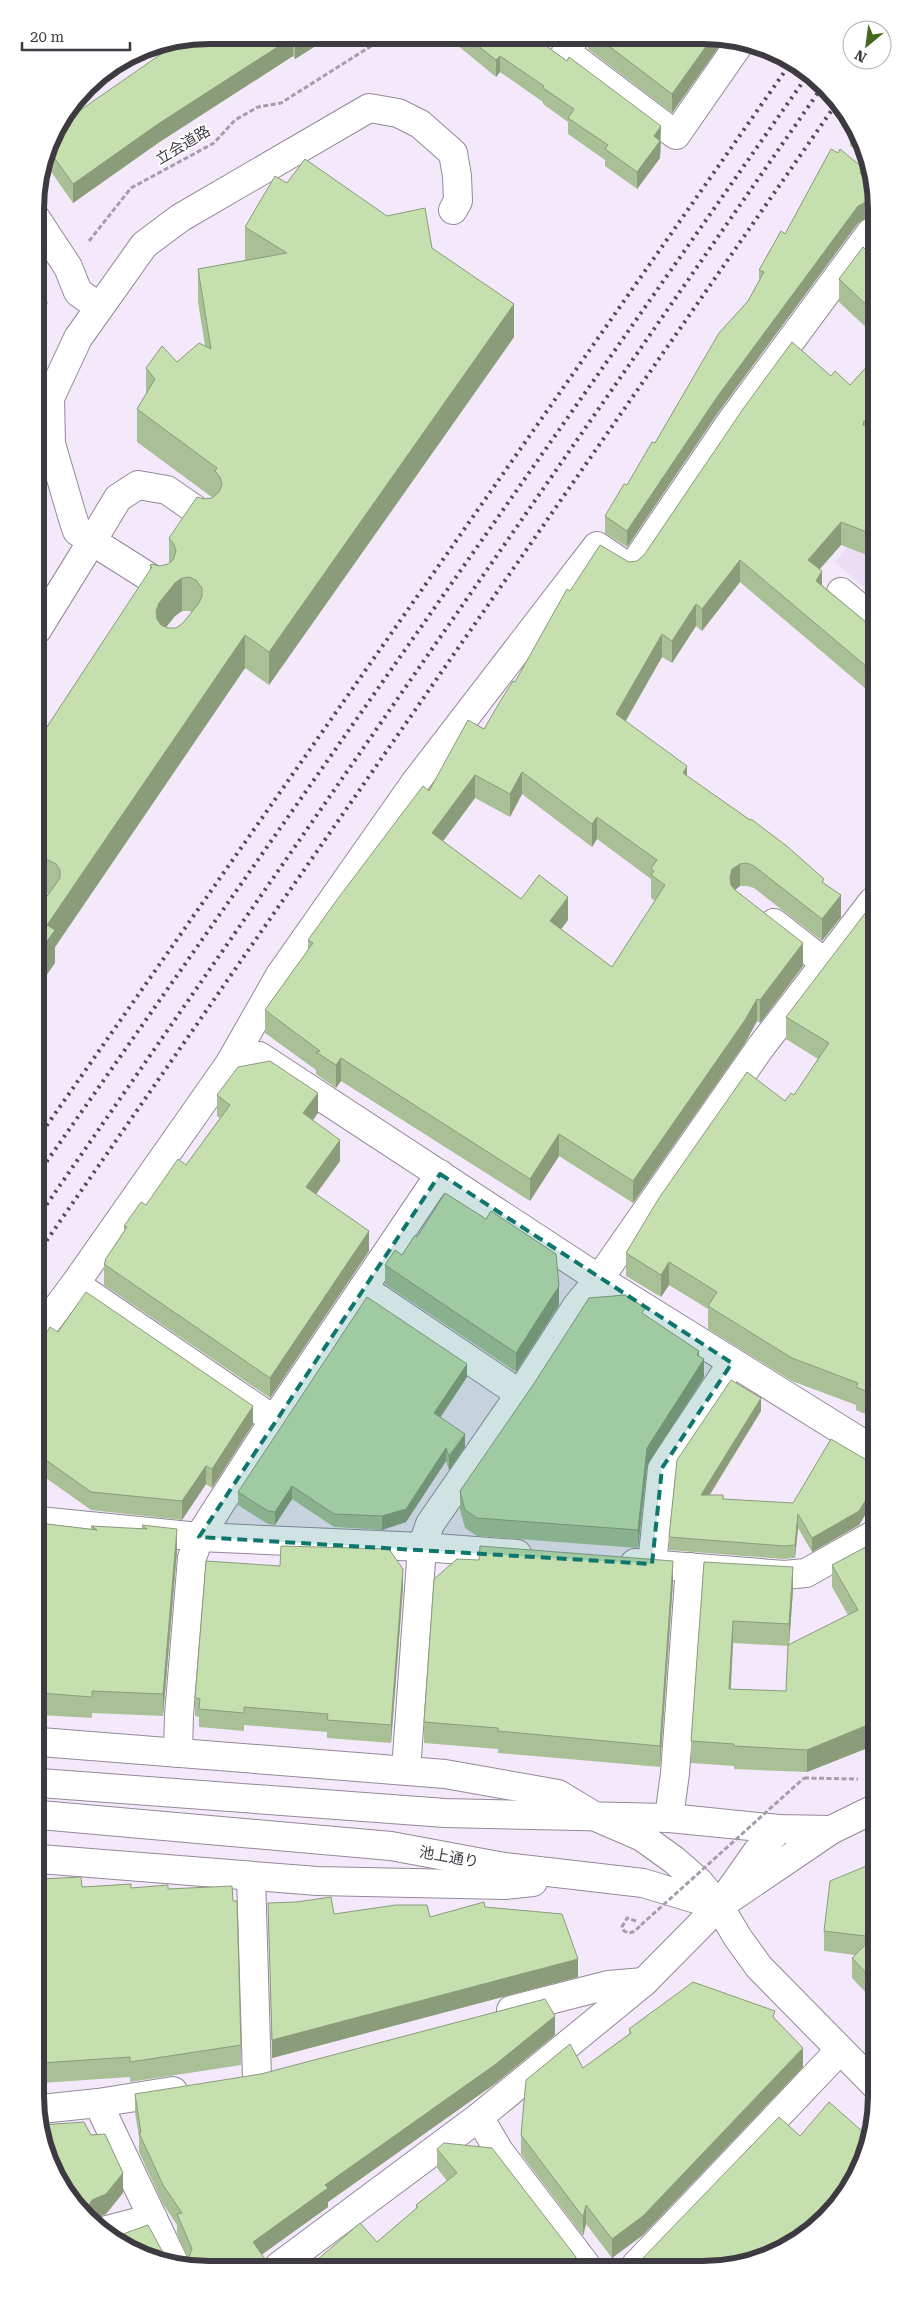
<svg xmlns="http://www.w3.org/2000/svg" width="912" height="2305" viewBox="0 0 912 2305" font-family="'Roboto Serif','Noto Sans JP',serif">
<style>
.built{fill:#ecddf5}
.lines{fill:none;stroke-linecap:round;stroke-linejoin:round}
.minor-casing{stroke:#938998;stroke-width:30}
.major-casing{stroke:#938998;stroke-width:30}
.path{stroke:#a59da9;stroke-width:3;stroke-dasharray:5 2.5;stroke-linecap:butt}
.minor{stroke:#fff;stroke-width:28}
.major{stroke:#fff;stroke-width:28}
.rail{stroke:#524e56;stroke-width:4;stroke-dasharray:2.5 5;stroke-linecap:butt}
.path-bridge{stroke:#a59da9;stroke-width:3;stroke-dasharray:5 2.5;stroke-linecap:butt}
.wall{fill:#a9c096;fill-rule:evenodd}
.shaded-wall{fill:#8a9c7a}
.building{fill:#c5dfaf;stroke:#8a9c7a;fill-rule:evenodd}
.marked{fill:#0f766e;fill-opacity:0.2;stroke:#0f766e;stroke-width:4;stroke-dasharray:10 6;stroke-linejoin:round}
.labels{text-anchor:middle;stroke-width:4;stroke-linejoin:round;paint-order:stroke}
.street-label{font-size:15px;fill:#3e3a41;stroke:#fff}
.rim{fill:none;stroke:#3e3a41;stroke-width:6}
</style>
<rect width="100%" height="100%" fill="#f4e9fa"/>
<polygon class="built" points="872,515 872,594 835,562"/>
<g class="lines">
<g class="minor-casing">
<g id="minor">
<polyline points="575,37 566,52 676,135 742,40"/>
<polyline points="35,217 68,267 78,292 99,307"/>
<polyline points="160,584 92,541 118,498 138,485 167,490 206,517"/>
<polyline points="841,592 872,618"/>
<polyline points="37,630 92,541 77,531 73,519 51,444 50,398 78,338 144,245 180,218 369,108 398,113 420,124 453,153 457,176 458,201 453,210"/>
<polyline points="774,923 825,963"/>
<polyline points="230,1063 280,975 414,784 597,546 631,569 730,423 871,232"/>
<polyline points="75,1284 274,1420"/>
<polyline points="363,1288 520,1394"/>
<polyline points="39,1332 75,1284 230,1063 259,1056 599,1279 875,1451"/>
<polyline points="39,1521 199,1537 422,1547 517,1554"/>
<polyline points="635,1563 784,1575 806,1573 875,1534"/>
<polyline points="652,1564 662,1468 732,1363"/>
<polyline points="178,1753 179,1715 192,1558 199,1537 274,1420 440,1174"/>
<polyline points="406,1770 422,1547 430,1524 520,1394 576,1307 599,1279 760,1048 873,901"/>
<polyline points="598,1818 642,1837 674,1860 699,1882 719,1906 738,1938 759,1967 877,2087"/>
<polyline points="669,1818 675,1773 690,1567"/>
<polyline points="251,1876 257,2078"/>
<polyline points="511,2010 608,1985 644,1982"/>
<polyline points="98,2103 176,2267"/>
<polyline points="41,2109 98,2103 173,2091"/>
<polyline points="479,2117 499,2151 586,2265"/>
<polyline points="103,2231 153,2218"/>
<polyline points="636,2265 840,2050"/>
<polyline points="279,2266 479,2117 644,1982 719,1906 757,1852 779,1829"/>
</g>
</g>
<g class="major-casing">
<g id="major">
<polyline points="40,1742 445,1774 558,1794 596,1817"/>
<polyline points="40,1783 445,1813 669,1818 779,1829 831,1830"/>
<polyline points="40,1815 391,1846 504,1867 643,1883 719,1906 831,1830 876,1808"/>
<polyline points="40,1859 317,1881 506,1885 533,1882"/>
</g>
</g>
<g class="path">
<polyline points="89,241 131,188 214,143 235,120 258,107 281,103 387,36"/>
<polyline points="36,323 47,302"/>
<polyline points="804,1778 858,1779"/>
<path d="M636,1921L627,1918L622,1927L624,1931C632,1935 635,1931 641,1925"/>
</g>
<use href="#minor" class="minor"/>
<use href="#major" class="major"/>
<g class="rail">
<polyline points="38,1138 792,61"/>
<polyline points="38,1174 809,73"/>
<polyline points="38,1217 824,84"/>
<polyline points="38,1253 836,104"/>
</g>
<polyline class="path-bridge" points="641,1925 804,1778"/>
</g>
<g class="wall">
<polygon points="209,35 341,36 333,41 330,37 295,59 293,56 158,143 73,203 45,163 53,132 66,120"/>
<polygon points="451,37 534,37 661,143 660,158 637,189 605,166 605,160 568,134 568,122 543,104 543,102 500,72 496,77 451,40"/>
<polygon points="588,37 725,38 672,113 588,49"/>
<polygon points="850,127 867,156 850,146"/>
<polygon points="863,175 871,182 871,214 870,217 858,223 717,414 627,547 605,533 605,516 627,485 748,301 759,281 759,270 785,234"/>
<path d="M287,183L432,248L514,337L269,685L245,668L55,947V963L38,987L37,899H41L49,893H40L37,742L150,571V566H160L168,564L169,563V538L204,499L213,498L137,442V409L146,394V368L177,362L205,346L198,302V269L246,260H245V227ZM182,611H189L192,612L183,623L176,628H168L166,627L175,616Z"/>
<polygon points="871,255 872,333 839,302 839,279"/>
<path d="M872,361V557L841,545L820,569L822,585L872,627L873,695L740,582L702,631L696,626L672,663L662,657L626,721L687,776L824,883L841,917L822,941L754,888L747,886H740L735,890L803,966L760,1023L757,1021L745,1043L633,1203L559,1156L530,1201L341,1081L336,1088L316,1074V1070L265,1033V1010L308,950V940L429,791L484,729L515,682L570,591L629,562L637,561L644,555L831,376L850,385ZM522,794L592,847L597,839L651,879V898L655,901L612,967L561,929L568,920L521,899L443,841L475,798L510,817Z"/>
<polygon points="873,913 875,1418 856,1410 856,1405 792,1381 708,1329 708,1309 669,1285 661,1297 626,1276 626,1253 785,1101 794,1095 818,1059 786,1039 786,1017"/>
<polygon points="217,1095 318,1113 313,1120 340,1161 316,1194 369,1251 270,1398 104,1285 104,1264 105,1260 124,1231 124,1226 186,1165 220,1118 217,1116"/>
<polygon points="486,1219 559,1305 516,1372 385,1284 385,1265 402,1255 417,1237"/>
<polygon points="645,1315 699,1357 704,1377 647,1466 638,1548 477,1536 465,1528 460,1509 460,1491"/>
<polygon points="58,1332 253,1424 212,1488 206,1484 182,1520 91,1510 39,1473 39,1344"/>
<polygon points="467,1377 441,1417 465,1447 449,1470 446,1461 406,1522 382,1530 334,1527 292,1499 275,1525 268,1524 238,1505 238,1492"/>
<polygon points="761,1411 710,1495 723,1499 793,1503 875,1465 875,1499 859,1525 812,1552 798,1528 795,1558 784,1559 669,1550 669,1537"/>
<polygon points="39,1523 91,1529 91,1526 142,1529 142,1525 177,1551 163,1716 92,1713 92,1718 40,1715"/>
<path d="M875,1542L873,1752L870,1747L807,1772L734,1769V1766L691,1763V1741L704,1562L793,1590L789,1645L848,1615L832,1587V1565ZM733,1643L788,1646L786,1691L731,1689Z"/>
<polygon points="673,1582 660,1767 498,1753 498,1749 424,1743 424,1722"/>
<polygon points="403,1587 391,1743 327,1738 327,1732 244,1725 244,1731 199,1727 199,1717 195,1716 195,1698"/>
<polygon points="876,1862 873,2000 852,1978 852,1958 855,1955 824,1951 824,1931"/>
<polygon points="40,1879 82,1887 131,1888 168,1889 241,2045 241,2065 130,2082 130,2077 41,2083"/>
<polygon points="268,1903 334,1914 430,1917 485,1907 578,1977 272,2058"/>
<polygon points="775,2019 803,2067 643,2235 612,2258 586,2224 583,2236 521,2154 521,2135 583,2068 629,2034 629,2029"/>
<polygon points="555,2035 496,2083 328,2202 328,2207 262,2254 175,2267 167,2260 174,2263 182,2262 187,2258 177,2233 177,2225 163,2204 139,2152 139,2137 135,2113 135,2094"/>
<polygon points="437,2149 576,2265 377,2242 416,2209 416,2205 447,2181 437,2168"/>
</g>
<g class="shaded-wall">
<polygon points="302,36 330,36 330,37 295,59 295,40"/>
<polygon points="333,36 341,36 333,41"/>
<polygon points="293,37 293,56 158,143 73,203 73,184 158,124"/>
<polygon points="712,38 725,38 672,113 672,94"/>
<polygon points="137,52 89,85 94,78"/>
<polygon points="500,56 500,72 496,77 496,60"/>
<polygon points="661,126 660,158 637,189 637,172 654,136"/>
<polygon points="871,198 871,214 870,217 858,223 717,414 627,547 627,531 717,397 858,206"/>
<polygon points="47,244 47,263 41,269 41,280 36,285 36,255"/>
<polygon points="514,304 514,337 269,685 269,652"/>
<polygon points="841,522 841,545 808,582 808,560"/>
<polygon points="740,560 740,582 702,631 702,609"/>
<polygon points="822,571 822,594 816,581"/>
<polygon points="182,578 182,611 175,616 159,636 156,611 159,603 175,583"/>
<polygon points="696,604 696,626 672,663 672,641"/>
<polygon points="662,634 662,657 616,737 616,714"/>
<polygon points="245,635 245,668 55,947 55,963 38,987 38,954 47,925"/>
<polygon points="687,766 687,789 683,773"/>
<polygon points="522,772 522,794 510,817 510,794"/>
<polygon points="475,775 475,798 432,856 432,833"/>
<polygon points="597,817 597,839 592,847 592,824"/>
<polygon points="40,860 40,893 37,896 37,862"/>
<polygon points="740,864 740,886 732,892 730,877 732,869"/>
<polygon points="841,895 841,917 822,941 822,919"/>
<polygon points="568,897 568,920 550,944 550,921"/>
<polygon points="803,943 803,966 760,1023 760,1000"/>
<polygon points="757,999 757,1021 745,1043 633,1203 633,1181"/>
<polygon points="341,1058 341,1081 336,1088 336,1065"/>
<polygon points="318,1093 318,1113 303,1134 303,1113"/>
<polygon points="559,1134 559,1156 530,1201 530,1179"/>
<polygon points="340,1140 340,1161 306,1208 306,1187"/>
<polygon points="369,1231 369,1251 270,1398 270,1378"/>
<polygon points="669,1262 669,1285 661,1297 661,1275"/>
<polygon points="559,1286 559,1305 516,1372 516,1353"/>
<polygon points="699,1351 699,1366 704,1359 704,1377 647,1466 638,1548 638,1530 647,1448"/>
<polygon points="467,1364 467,1377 434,1426 434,1413"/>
<polygon points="761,1398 761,1411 701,1508 701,1495"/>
<polygon points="253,1406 253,1424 212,1488 212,1469"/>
<polygon points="465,1434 465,1447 449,1470 449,1456"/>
<polygon points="446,1448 446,1461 406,1522 382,1530 382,1516"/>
<polygon points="206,1466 206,1484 182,1520 182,1501"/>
<polygon points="875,1485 875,1499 859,1525 812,1552 812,1538"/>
<polygon points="292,1486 292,1499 275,1525 275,1512"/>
<polygon points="798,1514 798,1528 795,1558 795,1545"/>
<polygon points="177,1529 177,1551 163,1716 163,1694"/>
<polygon points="673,1561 673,1582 660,1767 660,1746"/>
<polygon points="793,1567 793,1590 789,1646 789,1624"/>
<polygon points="403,1569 403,1587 391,1743 391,1725"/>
<polygon points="733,1621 733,1643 729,1711 729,1689"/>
<polygon points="870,1724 870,1747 807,1772 807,1750"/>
<polygon points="876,1728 876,1750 873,1752 873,1729"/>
<polygon points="578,1959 578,1977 272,2058 272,2040"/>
<polygon points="876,1977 876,1997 873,2000 873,1980"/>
<polygon points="555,2016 555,2035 496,2083 328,2202 328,2207 253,2261 253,2242 325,2185"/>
<polygon points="803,2048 803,2067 643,2235 612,2258 612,2239"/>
<polygon points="123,2173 123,2193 106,2214 92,2220 90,2223 86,2219 86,2218 88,2207 92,2200"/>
<polygon points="586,2205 586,2224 583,2236 583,2217"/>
</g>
<g class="building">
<polygon points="209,35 302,36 295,40 293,37 158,124 73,184 48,149 53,132 61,122 66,120 180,41"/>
<polygon points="467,37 534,37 567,61 569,57 661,126 654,136 660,141 637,172 605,149 608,145 568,118 574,109 543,88 544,86 500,56 496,60"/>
<polygon points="597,37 712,38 672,94"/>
<polygon points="831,149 838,153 840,149 863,168 860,173 871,182 871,198 870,200 858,206 717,397 627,531 605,516 624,484 627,485 652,442 655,443 719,333 748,301 764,272 759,270 781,231 785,234"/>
<path d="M305,159L387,216L425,208L432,248L514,304L269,652L245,635L47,925L55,930L38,954L37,899H41L48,895L60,878V870L56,864L48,860H40L37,862V742L152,567L150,566L151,564L160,566L168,564L173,560L176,551L174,544L169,538L197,497L204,499L212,498L219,492L222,485L220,477L215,471L217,468L137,409L155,379L146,368L162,346L177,362L199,343L211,349L198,269L287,253L245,227L275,176L287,183ZM189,577L196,580L202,588V596L199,603L183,623L176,628H168L161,625L157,619L156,611L159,603L175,583L182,578Z"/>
<polygon points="35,228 47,244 36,255"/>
<polygon points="863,247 871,255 872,310 839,279"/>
<polygon points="36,255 41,261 36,266"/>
<path d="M792,342L831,376L835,371L850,385L872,361V422L864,421L863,425L872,429V534L841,522L808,560L822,571L816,581L872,627L873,672L740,560L702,609L696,604L672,641L662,634L616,714L687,766L683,773L750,820L751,819L788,847L824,879L822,882L841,895L822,919L754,866L747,863L740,864L732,869L730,877L731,885L735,890L803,943L760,1000L757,999L745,1020L633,1181L559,1134L530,1179L341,1058L336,1065L316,1052L320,1051L265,1010L313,943L308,940L339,897L423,786L429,791L468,720L484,729L501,700L513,681L515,682L567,589L570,591L600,545L629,562L637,561L644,555L743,409ZM522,772L592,824L597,817L657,860L651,868L654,871L651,875L665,885L612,967L550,921L568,897L539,875L521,899L432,833L475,775L510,794Z"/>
<polygon points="866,912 871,916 873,913 875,1395 856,1387 858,1383 792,1358 708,1306 717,1292 669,1262 661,1275 626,1253 659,1198 747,1072 785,1101 791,1093 794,1095 829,1043 786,1017"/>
<polygon points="270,1061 318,1093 303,1113 340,1140 306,1187 369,1231 270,1378 104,1264 106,1261 105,1260 127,1227 124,1226 141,1202 146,1205 178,1159 186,1165 230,1105 217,1095 238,1067"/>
<polygon points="445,1193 486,1219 491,1211 556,1254 559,1286 516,1353 385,1265 395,1250 402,1255 415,1235 417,1237"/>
<polygon points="86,1292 253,1406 212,1469 206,1466 182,1501 91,1492 39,1455 39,1344 50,1327 58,1332"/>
<polygon points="625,1295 645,1308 642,1313 699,1351 697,1355 704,1359 647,1448 638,1530 477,1518 465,1510 460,1491 533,1385 589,1298"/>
<polygon points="367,1297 467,1364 434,1413 465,1434 449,1456 446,1448 406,1509 382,1516 334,1514 292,1486 275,1512 268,1511 238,1492"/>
<polygon points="731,1380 761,1398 701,1495 723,1495 723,1499 793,1503 831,1439 875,1465 875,1485 859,1511 812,1538 798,1514 795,1545 784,1546 669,1537 677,1460"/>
<polygon points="39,1523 97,1530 91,1526 147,1529 142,1525 177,1529 163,1694 92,1691 92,1697 40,1693"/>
<polygon points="875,1542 876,1728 873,1729 870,1724 807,1750 734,1746 734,1744 691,1741 704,1562 793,1567 789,1624 733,1621 729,1689 786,1691 788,1645 858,1610 832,1565"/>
<polygon points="281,1546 389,1549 403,1569 391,1725 327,1720 328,1714 244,1707 244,1713 199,1709 200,1699 195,1698 206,1561 280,1566"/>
<polygon points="480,1546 673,1561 660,1746 498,1731 498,1728 424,1722 434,1579 457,1559 479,1560"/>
<polygon points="876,1862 876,1977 873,1980 852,1958 873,1937 824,1931 830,1881"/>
<polygon points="81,1877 82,1887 131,1884 131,1888 168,1885 168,1889 232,1886 233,1901 237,1901 241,2045 130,2062 130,2057 41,2063 40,1879"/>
<polygon points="331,1897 334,1914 396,1905 427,1905 430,1917 484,1902 485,1907 562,1914 578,1959 272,2040 268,1903 296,1902"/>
<polygon points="693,1982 775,2011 773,2017 803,2048 643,2216 612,2239 586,2205 583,2217 521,2135 526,2080 570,2044 583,2068 631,2033 629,2029"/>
<polygon points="545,1999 555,2016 496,2064 325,2185 328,2188 253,2242 270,2266 175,2267 132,2252 112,2238 148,2225 167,2260 174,2263 182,2262 189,2257 192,2249 177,2214 182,2213 163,2185 139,2133 141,2133 135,2094 261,2074"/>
<polygon points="829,2102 870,2138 864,2163 841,2202 800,2241 748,2264 642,2265 642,2259 779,2117 800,2136"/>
<polygon points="84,2122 91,2135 105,2134 123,2173 106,2194 92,2200 88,2207 88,2215 86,2218 41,2141 41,2125"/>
<polygon points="444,2143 492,2148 576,2257 574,2265 310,2266 360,2223 377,2242 418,2207 416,2205 457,2173 437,2149"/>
</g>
<path class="marked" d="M440,1174L732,1363L662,1468L652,1564L199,1537Z"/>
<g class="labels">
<g class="street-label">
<text transform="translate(183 145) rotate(-31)" y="5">立会道路</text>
<text transform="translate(449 1857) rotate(10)" y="5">池上通り</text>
</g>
</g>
<path d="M0 0H912V2305H0ZM209 44H703A165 165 0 0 1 868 209V2096A165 165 0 0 1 703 2261H209A165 165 0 0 1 44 2096V209A165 165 0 0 1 209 44Z" fill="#fff" fill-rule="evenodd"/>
<path class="rim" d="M209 44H703A165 165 0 0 1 868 209V2096A165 165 0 0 1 703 2261H209A165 165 0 0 1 44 2096V209A165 165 0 0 1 209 44Z"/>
<g transform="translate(867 45) rotate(209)"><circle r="24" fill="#ffffff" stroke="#b2b0b3"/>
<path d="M0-4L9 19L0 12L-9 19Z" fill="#46681e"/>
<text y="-8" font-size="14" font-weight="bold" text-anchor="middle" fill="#3e3a41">N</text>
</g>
<path d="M22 42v8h108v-8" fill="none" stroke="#3e3a41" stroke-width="2.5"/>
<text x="30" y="42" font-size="15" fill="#3e3a41" stroke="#ffffff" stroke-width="4" paint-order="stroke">20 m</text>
</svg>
